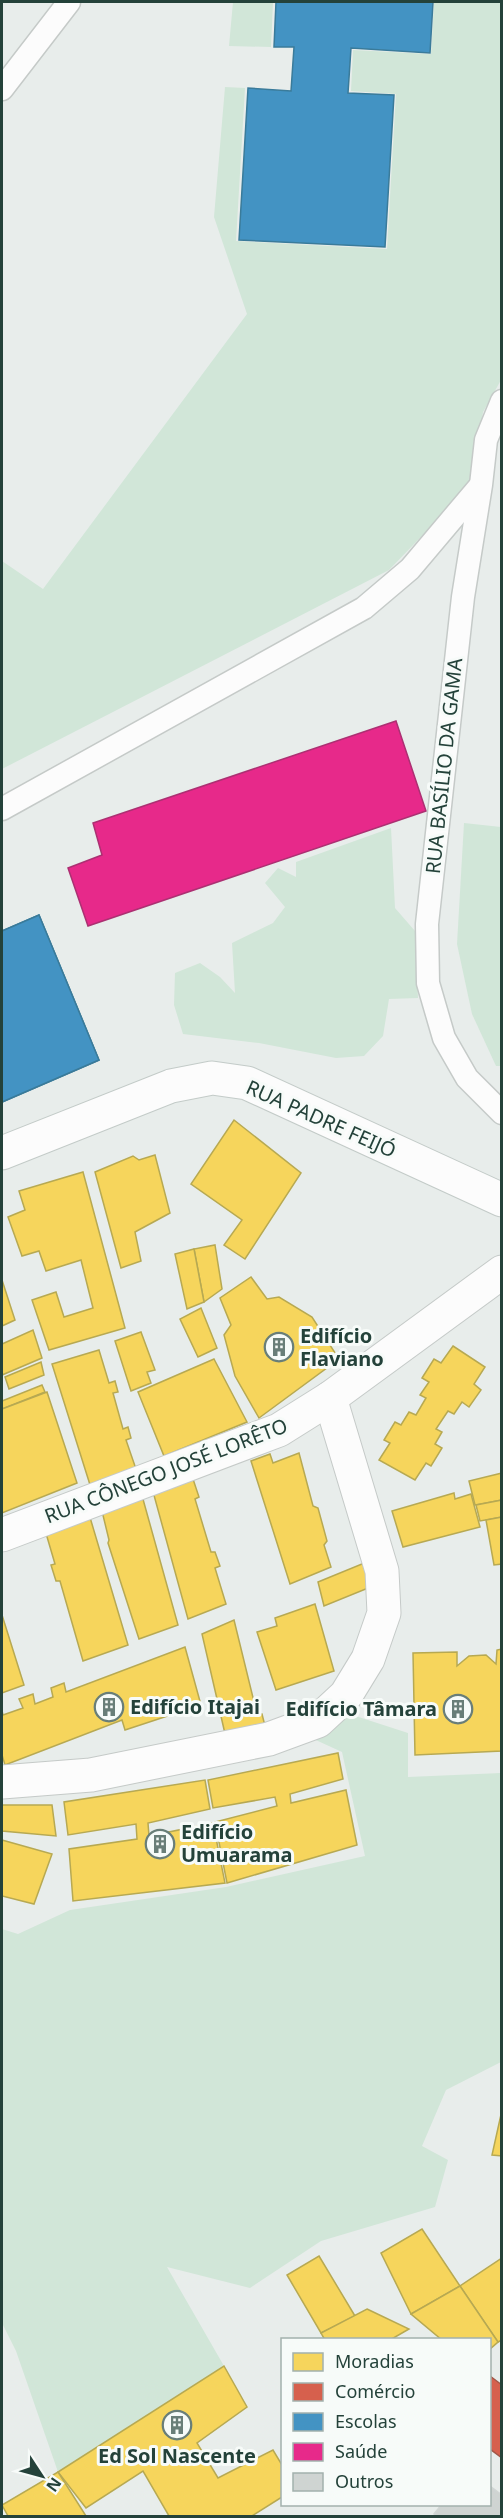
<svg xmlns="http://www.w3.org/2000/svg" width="503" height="2518" viewBox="0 0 503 2518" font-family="'Noto Sans',sans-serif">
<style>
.green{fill:#d1e6d8}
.homes{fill:#f6d55c;stroke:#b7a952;stroke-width:1.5}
.shops{fill:#d6604d;stroke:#a15747;stroke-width:1.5}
.schools{fill:#4393c3;stroke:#3a7b9a;stroke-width:1.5}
.health{fill:#e7298a;stroke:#ac3072;stroke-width:1.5}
.building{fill:#cfd4d2;stroke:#d1d6d4;stroke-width:1.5}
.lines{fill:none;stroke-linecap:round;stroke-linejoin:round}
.lane-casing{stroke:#c5cac8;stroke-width:25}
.street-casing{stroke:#c5cac8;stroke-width:35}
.secondary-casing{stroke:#c3cbc8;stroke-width:35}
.lane{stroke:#fcfcfc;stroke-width:22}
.street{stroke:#fcfcfc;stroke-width:33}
.secondary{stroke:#fcfcfc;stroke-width:33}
.labels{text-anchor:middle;stroke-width:6;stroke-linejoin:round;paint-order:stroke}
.street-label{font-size:20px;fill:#24423a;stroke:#f7fbf9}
.poi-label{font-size:20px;font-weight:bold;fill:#24423a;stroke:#f7fbf9;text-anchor:start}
</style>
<rect width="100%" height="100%" fill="#e8edeb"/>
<g class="green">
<polygon points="233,2 273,2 271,47 229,46"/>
<polygon points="434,2 501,2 501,380 483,412 473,483 389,570 2,769 2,561 43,589 247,314 214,217 225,87 245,88 236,241 387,249 396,94 351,91 353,50 431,54"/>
<polygon points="464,823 501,827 501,1066 496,1066 472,1014 457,944"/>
<polygon points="391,828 395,908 415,931 418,998 389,999 383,1036 364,1056 336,1058 259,1043 183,1034 174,1005 175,973 200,963 220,977 235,993 232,943 273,923 285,907 265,883 278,868 296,877 296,862"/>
<polygon points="334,1709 408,1733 408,1777 501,1773 501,2062 446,2090 422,2146 448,2160 435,2207 321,2241 250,2288 167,2267 224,2366 58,2472 16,2351 2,2323 2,1929 18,1934 70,1910 226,1887 365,1856 342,1752 296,1731"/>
</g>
<g class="homes">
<polygon points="234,1120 301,1173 245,1259 224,1245 242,1220 191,1184"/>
<polygon points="155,1155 170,1213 135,1232 141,1261 121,1268 95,1172 133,1156 139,1160"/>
<polygon points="83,1172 125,1328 49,1350 32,1300 56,1292 64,1317 93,1308 81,1260 46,1271 39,1251 22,1256 8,1217 25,1210 19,1191"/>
<polygon points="215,1245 222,1289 204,1302 194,1249"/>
<polygon points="194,1249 204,1302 187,1309 175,1254"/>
<polygon points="251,1277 267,1299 279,1297 312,1317 339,1359 259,1418 235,1376 224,1335 231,1325 220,1298"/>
<polygon points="2,1280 15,1320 2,1326"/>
<polygon points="201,1308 217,1348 198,1357 180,1319"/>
<polygon points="33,1330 42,1358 2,1375 2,1344"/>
<polygon points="141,1332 155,1370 147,1372 151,1383 131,1391 115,1341"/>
<polygon points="453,1346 485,1367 474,1384 481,1390 469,1407 462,1402 454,1414 448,1411 436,1429 442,1432 435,1444 442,1448 431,1466 426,1463 415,1480 379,1460 390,1443 384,1440 395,1422 401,1425 409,1412 416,1415 426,1398 420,1395 429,1382 422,1378 434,1359 441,1363"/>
<polygon points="99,1350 109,1383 115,1381 118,1392 113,1393 123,1429 128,1427 131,1438 126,1440 136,1469 91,1488 52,1364"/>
<polygon points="214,1359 247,1422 164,1456 138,1392"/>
<polygon points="41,1362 44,1375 9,1389 5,1377"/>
<polygon points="42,1385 45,1392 2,1409 2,1401"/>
<polygon points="47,1392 77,1483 2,1513 2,1409"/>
<polygon points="299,1453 313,1506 318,1508 327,1541 324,1545 331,1567 290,1584 251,1461 270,1454 273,1463"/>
<polygon points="191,1473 199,1497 195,1499 211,1552 215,1552 220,1566 215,1568 226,1604 188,1619 152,1488"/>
<polygon points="502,1473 502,1500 475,1505 469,1481"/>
<polygon points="141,1492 178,1625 139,1639 108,1543 109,1540 101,1507"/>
<polygon points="454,1493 455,1499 471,1494 480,1527 403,1547 392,1511"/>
<polygon points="502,1500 502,1517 480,1521 476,1505"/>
<polygon points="89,1514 128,1645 83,1661 60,1581 56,1581 51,1565 55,1564 45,1530"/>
<polygon points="502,1517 502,1564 494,1565 486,1520"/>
<polygon points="374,1559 378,1584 324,1606 318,1582"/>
<polygon points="315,1604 334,1671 276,1690 257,1632 277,1626 275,1618"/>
<polygon points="2,1615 24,1685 2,1693"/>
<polygon points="234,1620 257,1714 262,1714 266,1730 226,1738 202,1634"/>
<polygon points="185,1647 201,1705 125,1730 122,1720 5,1765 2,1755 2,1711 3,1715 23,1708 19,1699 33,1694 35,1704 53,1697 51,1688 64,1683 66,1692"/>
<polygon points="502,1649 502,1751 415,1755 413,1653 457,1652 457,1666 469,1656 486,1655 496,1664 497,1650"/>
<polygon points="338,1753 343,1779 290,1794 291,1803 346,1790 357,1845 227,1883 215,1822 277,1806 275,1797 213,1808 208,1780"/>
<polygon points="205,1780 210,1809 148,1823 149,1836 213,1823 225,1883 73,1901 69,1849 137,1839 136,1824 68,1835 64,1802"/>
<polygon points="2,1805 52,1805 56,1836 2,1831"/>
<polygon points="2,1840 52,1854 34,1904 2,1896"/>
<polygon points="502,2110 502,2156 492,2155"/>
<polygon points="422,2229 460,2286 411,2314 381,2253"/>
<polygon points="319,2256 355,2316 321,2333 287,2275"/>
<polygon points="502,2258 502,2340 498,2342 460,2286"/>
<polygon points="460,2286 498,2342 490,2349 490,2340 442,2340 411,2314"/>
<polygon points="367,2309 409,2329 390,2340 325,2340 321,2333"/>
<polygon points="224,2366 247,2407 197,2443 218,2478 273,2450 282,2465 282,2497 252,2516 169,2516 143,2471 86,2508 58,2472"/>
<polygon points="58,2472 86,2516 8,2516 2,2505"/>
</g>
<polygon class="shops" points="490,2376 502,2385 502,2458 490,2449"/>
<g class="schools">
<polygon points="276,2 433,2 430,53 351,48 348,93 394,95 385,247 239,240 248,88 291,91 294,47 274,47"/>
<polygon points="39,915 99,1060 2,1102 2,931"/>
<polygon points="39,915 99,1060 2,1102 2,931"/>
</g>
<polygon class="health" points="396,721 426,811 88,926 68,868 102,855 93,823"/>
<polygon class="building" points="490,2486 502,2495 502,2516 436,2516 434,2514 442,2504 490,2504"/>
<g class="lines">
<g class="lane-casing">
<g id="lane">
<polyline points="2,89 69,2"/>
<polyline points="502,401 486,440 481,485 463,597 427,924 428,983 444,1038 467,1078 502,1113"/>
<polyline points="2,809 364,608 410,569 480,486"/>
</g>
</g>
<g class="street-casing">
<g id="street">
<polyline points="2,1535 279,1430 330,1398 502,1272"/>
<polyline points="2,1782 91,1775 269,1739 318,1721 346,1695 368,1659 384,1613 382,1571 330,1398"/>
</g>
</g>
<g class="secondary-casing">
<polyline id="secondary" points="2,1153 171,1086 212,1078 247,1083 502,1200"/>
</g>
<use href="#lane" class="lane"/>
<use href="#street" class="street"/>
<use href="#secondary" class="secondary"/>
</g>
<defs>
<g id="building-ring" transform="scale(1.5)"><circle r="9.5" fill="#f7fbf9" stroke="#697e78" stroke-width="1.5"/><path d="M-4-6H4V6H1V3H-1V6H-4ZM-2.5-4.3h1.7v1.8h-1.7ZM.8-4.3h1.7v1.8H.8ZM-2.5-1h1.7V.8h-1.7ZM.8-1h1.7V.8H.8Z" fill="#697e78"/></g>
</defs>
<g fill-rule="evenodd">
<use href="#building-ring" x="279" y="1347"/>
<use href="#building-ring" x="109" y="1707"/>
<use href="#building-ring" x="458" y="1709"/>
<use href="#building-ring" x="160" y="1844"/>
<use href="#building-ring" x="177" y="2425"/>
</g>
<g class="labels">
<g class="street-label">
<text transform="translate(444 766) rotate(-84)" y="7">RUA BASÍLIO DA GAMA</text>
<text transform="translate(321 1119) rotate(24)" y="7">RUA PADRE FEIJÓ</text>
<text transform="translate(166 1471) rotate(-21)" y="7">RUA CÔNEGO JOSÉ LORÊTO</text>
</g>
<g class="poi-label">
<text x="300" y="1343">Edifício<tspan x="300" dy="23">Flaviano</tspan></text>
<text x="130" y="1714">Edifício Itajai</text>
<text x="437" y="1716" text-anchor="end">Edifício Tâmara</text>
<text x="181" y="1839">Edifício<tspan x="181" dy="23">Umuarama</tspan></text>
<text x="177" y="2463" text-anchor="middle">Ed Sol Nascente</text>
</g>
</g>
<rect width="503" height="2518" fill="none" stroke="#24423a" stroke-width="6"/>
<rect x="281" y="2338" width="210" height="168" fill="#f7fbf9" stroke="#a3b1ad" stroke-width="1.5"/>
<rect x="293" y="2353" width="30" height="18" fill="#f6d55c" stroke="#a3b1ad" stroke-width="1.5"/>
<text x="335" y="2368" font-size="18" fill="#24423a">Moradias</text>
<rect x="293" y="2383" width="30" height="18" fill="#d6604d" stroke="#a3b1ad" stroke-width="1.5"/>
<text x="335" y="2398" font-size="18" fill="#24423a">Comércio</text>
<rect x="293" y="2413" width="30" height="18" fill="#4393c3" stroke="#a3b1ad" stroke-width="1.5"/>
<text x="335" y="2428" font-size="18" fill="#24423a">Escolas</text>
<rect x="293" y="2443" width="30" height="18" fill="#e7298a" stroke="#a3b1ad" stroke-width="1.5"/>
<text x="335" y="2458" font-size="18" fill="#24423a">Saúde</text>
<rect x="293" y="2473" width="30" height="18" fill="#cfd4d2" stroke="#a3b1ad" stroke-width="1.5"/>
<text x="335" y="2488" font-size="18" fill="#24423a">Outros</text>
<g transform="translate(42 2476) rotate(126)" stroke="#f7fbf9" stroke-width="4.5" paint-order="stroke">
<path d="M0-4.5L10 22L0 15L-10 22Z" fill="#24423a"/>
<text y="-9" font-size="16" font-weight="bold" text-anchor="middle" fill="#24423a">N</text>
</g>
</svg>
